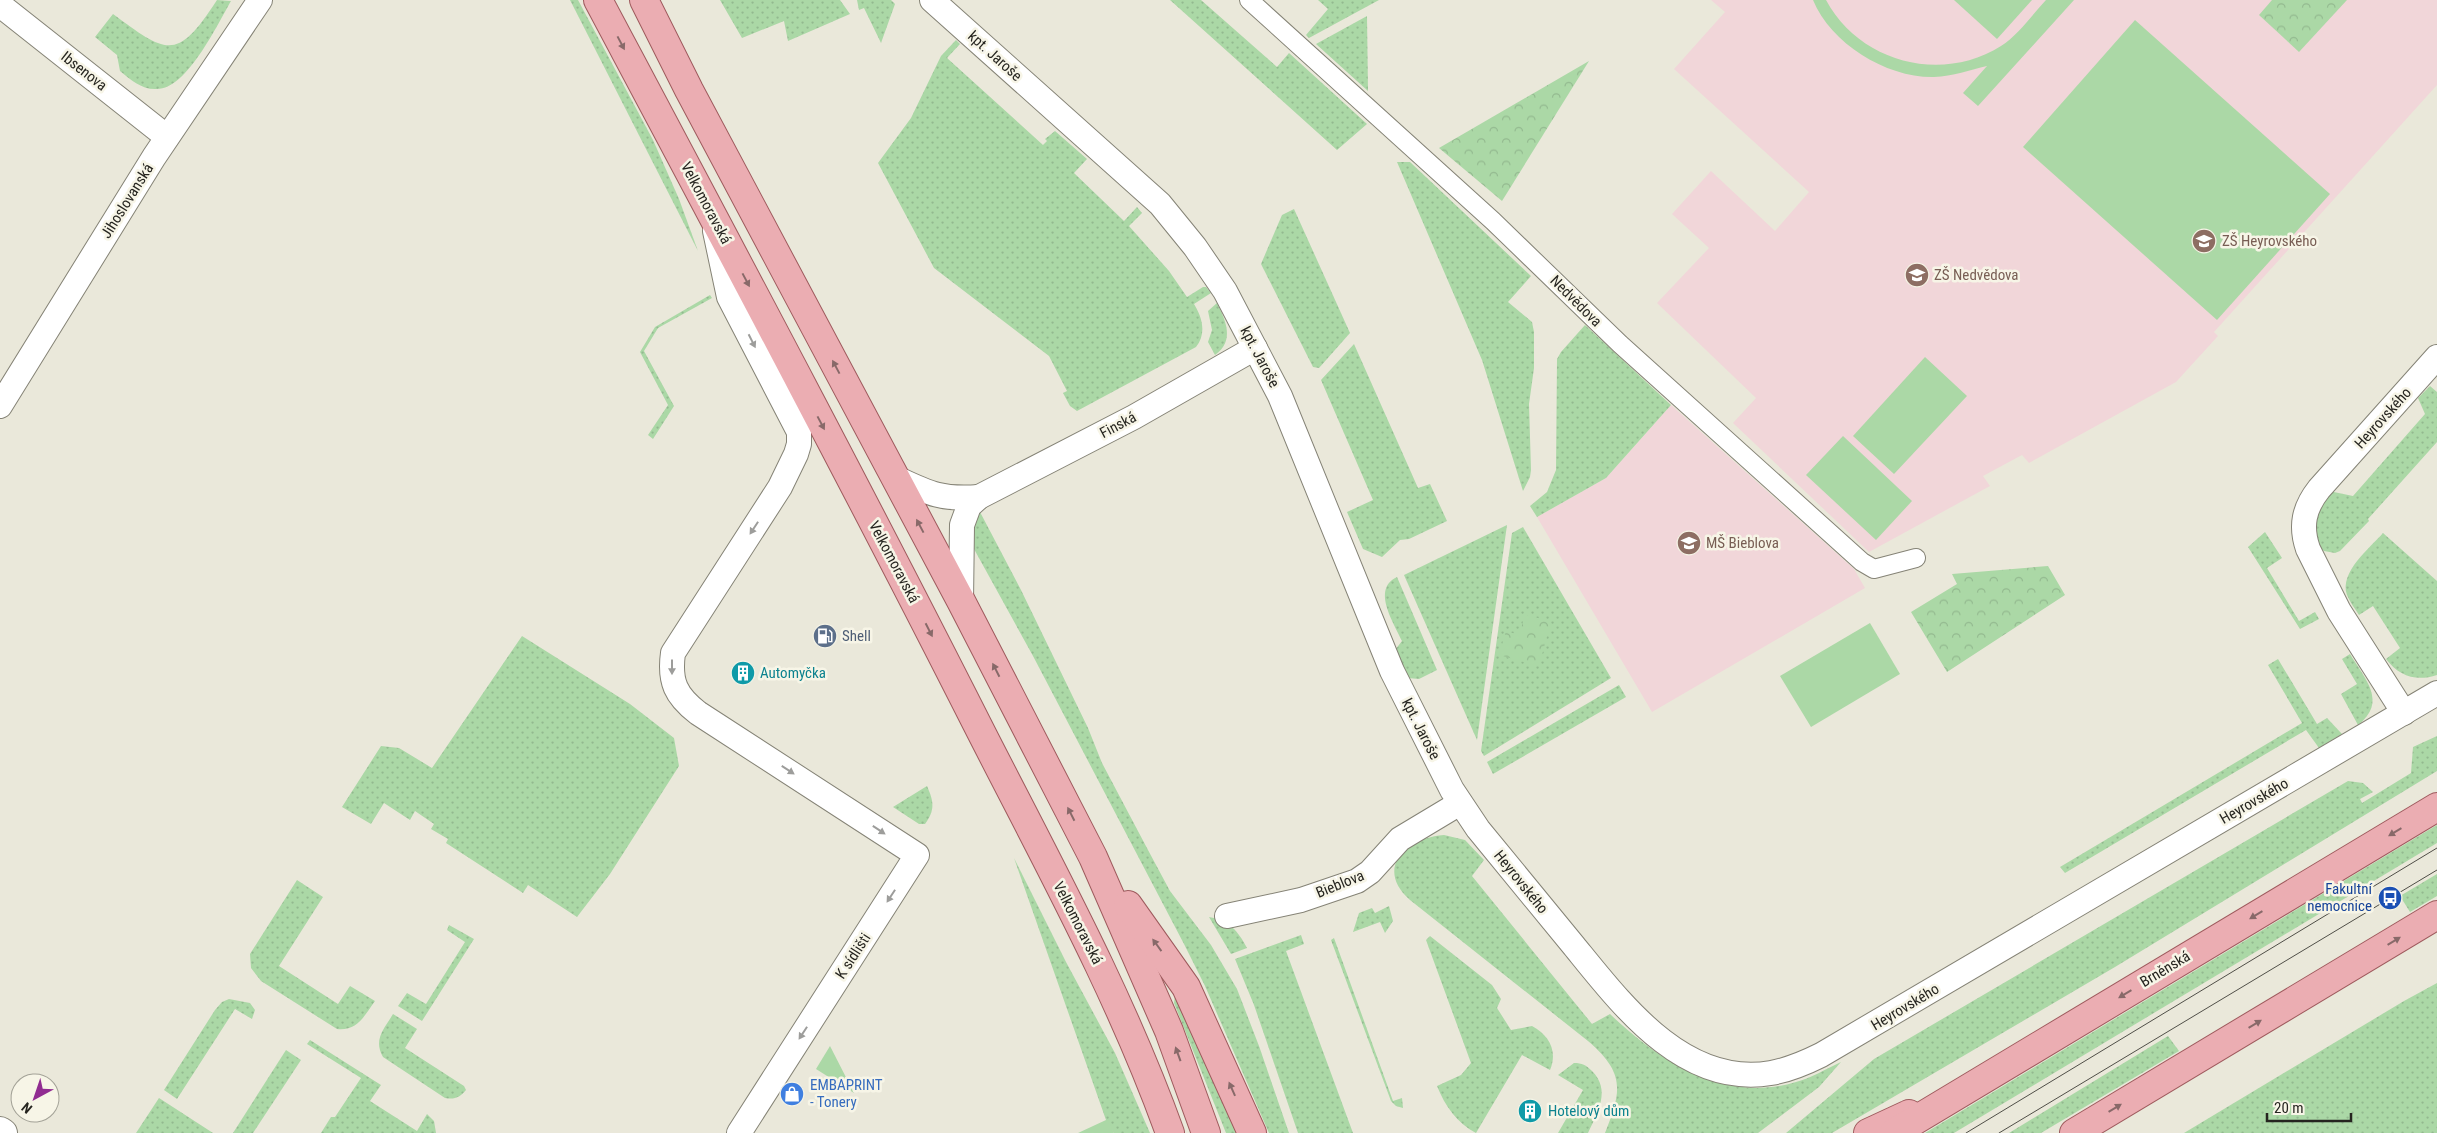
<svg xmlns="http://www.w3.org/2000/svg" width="2437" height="1133" viewBox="0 0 2437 1133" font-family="'Roboto Condensed',sans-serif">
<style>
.education{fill:#f1d6d9}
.grass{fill:url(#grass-dots)}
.park{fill:url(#park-crowns)}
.garden{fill:#abd8a6}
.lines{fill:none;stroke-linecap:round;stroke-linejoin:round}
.pedestrian-casing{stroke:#858376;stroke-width:20}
.minor-casing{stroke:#858376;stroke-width:26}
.tertiary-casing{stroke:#858376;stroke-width:30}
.primary-casing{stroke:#9e5a5d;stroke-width:30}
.pedestrian{stroke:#fff;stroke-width:18}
.minor{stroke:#fff;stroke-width:24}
.tertiary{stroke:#fff;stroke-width:28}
.primary{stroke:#ebadb2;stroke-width:28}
.tram{stroke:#504f48;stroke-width:1}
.oneway{fill:#886969}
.oneway2{fill:#9d9d9b}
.labels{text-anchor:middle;stroke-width:5;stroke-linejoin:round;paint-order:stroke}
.street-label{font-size:15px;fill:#262520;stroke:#f7f5e7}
.education-label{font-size:15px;fill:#785e54;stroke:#f7f5e7;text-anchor:start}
.service-label{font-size:15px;fill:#4e5e75;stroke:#f7f5e7;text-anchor:start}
.culture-label{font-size:15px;fill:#0d838f;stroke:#f7f5e7;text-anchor:start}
.transit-label{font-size:15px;fill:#164399;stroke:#f7f5e7;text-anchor:end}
.shop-label{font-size:15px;fill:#366cbe;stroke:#f7f5e7;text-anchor:start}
</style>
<defs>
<pattern id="grass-dots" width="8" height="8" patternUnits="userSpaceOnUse" patternTransform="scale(1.25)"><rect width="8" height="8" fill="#abd8a6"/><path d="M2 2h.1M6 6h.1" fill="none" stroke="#93b98f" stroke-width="1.8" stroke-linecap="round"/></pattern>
<pattern id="park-crowns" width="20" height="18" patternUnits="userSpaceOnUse" patternTransform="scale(1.25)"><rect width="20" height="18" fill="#abd8a6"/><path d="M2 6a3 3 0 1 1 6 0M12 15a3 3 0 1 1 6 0" fill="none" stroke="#93b98f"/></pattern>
</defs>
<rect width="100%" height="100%" fill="#eae8da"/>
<g class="education">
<polygon points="1711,0 2437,0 2437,85 2214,332 2218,336 2176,382 2029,463 2022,455 1983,476 1990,486 1869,552 1733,423 1756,398 1657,303 1709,248 1672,214 1711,171 1775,231 1809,192 1674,69 1725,12"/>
<polygon points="1671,405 1854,569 1865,588 1652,712 1537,517 1606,478"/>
</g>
<g class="grass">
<path d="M217,0L231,1C217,25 187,89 157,89C142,90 131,80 120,71L117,55L95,37L113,14C167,54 177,62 217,0Z"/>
<polygon points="570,0 578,0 653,140 679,199 698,251"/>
<polygon points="720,0 840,0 850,14 788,41 784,21 742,38"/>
<polygon points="857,0 891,0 895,4 881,43 864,8 859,10"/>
<polygon points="1170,0 1201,0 1277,67 1289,53 1367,124 1337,150"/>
<polygon points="1318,0 1379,0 1309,38 1306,35 1328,9"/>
<polygon points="1367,16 1368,91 1316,44"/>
<path d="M956,40L960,44L947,58L1043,145L1047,141L1045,139L1055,131L1087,159L1074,173L1124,221L1137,207L1142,213L1129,226L1169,271L1187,297L1203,287H1206L1211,293L1194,304C1202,317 1207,333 1196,347L1077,411L1070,406L1063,393L1067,391L1049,356L934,268L878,163L911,118L941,56Z"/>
<polygon points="1397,162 1410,162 1531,276 1508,302 1532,322 1534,332 1534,368 1529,404 1531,470 1530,477 1523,491 1482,360"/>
<polygon points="1294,209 1350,333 1319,368 1313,367 1261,264 1282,215"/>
<polygon points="710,295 712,298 658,328 644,351 674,406 653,439 648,435 668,405 640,352 655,327"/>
<path d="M1217,303C1226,321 1235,341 1215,355L1208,342L1212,330L1208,311Z"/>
<polygon points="1585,325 1671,405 1606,478 1537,517 1530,506 1547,492 1556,470 1557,359 1561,352"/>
<polygon points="1354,344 1418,488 1430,484 1447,521 1409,539 1400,540 1382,557 1363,549 1347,512 1373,500 1321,380"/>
<path d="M2430,386L2437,392V442L2368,519L2369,521L2340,551L2335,553L2324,551C2304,534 2319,508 2329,491L2353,496L2425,414L2418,398Z"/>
<polygon points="980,512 1021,590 1088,728 1102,763 1148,850 1170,891 1211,945 1237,989 1259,1046 1289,1133 1269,1133 1205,986 1184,944 1033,656 974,549 970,534"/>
<polygon points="1507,525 1477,740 1404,575"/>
<polygon points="1523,527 1611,678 1484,756 1481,751 1512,533"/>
<polygon points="2265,532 2282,558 2267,568 2299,621 2315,612 2319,619 2300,629 2248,547"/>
<path d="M2383,533L2437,581V675C2416,682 2399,676 2386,659L2400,648L2373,606L2359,615C2355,609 2350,602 2347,595C2339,572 2370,548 2383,533Z"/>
<path d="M1397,577L1437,670L1419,679L1408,678L1395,650L1402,641C1394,623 1371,589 1397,577Z"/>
<polygon points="522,636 630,704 674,738 679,766 610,874 577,917 528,885 523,893 446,843 448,839 431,829 434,824 415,811 410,820 384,803 371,824 342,807 381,746 399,748 432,768"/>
<path d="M2350,654C2365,679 2388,702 2358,725L2341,694L2357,684L2342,659Z"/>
<polygon points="2278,659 2317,724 2327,718 2342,734 2319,748 2306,730 2065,873 2060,867 2302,723 2268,665"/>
<polygon points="1619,685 1626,697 1493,774 1487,762"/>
<polygon points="2437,736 2437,771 2115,967 1832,1133 1786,1133 1874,1059 2348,781 2363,783 2373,792 2360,799 2362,803 2411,773 2413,747"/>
<path d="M927,786C934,802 935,810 925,824H919L893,807Z"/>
<polygon points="2437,825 2437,843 1954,1133 1925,1133"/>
<path d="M1444,835L1465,840L1484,860L1472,876L1592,1024L1610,1014C1659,1061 1724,1104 1796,1082C1811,1078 1826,1069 1841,1062L1819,1087L1758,1133H1605C1622,1090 1625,1073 1588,1041L1410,900C1374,868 1406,838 1444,835Z"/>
<polygon points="1014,858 1066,962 1115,1053 1150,1133 1114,1133 1106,1120"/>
<polygon points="2437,874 2437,896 2410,912 2400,896"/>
<path d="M297,880L323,897L279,966L338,1004L350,986L375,1001C364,1016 358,1031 337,1029L261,981L251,968L250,954Z"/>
<polygon points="1389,906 1393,921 1385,933 1380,922 1353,932 1359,913 1372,908 1375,913"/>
<path d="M1209,917C1229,920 1238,931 1247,948L1231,954Z"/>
<polygon points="449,925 474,939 422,1021 398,1006 407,993 426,1004 465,942 447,930"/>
<polygon points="1301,935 1304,944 1286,951 1353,1133 1298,1133 1254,1005 1235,959"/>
<path d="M1430,936L1492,985L1501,999L1497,1008L1511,1030L1532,1026C1549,1035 1558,1051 1550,1070L1522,1055L1476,1133C1457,1123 1445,1106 1437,1086L1461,1075L1471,1063L1426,940Z"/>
<polygon points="1334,938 1393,1101 1402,1098 1403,1108 1396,1106 1391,1101 1331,940"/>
<polygon points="2437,983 2437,1133 2184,1133 2404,1001"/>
<polygon points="1175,995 1182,1003 1237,1133 1226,1133 1174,1003"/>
<polygon points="229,999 250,1003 255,1010 252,1019 235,1009 177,1099 164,1090 215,1010 222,1002"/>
<path d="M393,1014L417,1029L405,1048L464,1086L466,1090C460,1097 455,1100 445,1098L383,1057C373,1040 384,1029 393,1014Z"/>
<polygon points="2168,1036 2179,1051 2041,1133 2009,1133"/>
<polygon points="310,1040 381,1085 370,1101 417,1131 427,1114 434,1121 436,1133 321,1133 331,1117 335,1117 361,1078 307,1044"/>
<polygon points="286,1050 301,1060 253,1133 233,1133"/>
<path d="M1574,1063C1582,1063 1586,1065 1592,1071C1611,1090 1598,1112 1588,1133H1558L1583,1090L1558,1075Z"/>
<polygon points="159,1098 213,1133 136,1133"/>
</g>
<g class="park">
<polygon points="2272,0 2347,0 2299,52 2259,15"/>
<polygon points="1589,61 1502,201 1439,148"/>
<polygon points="2048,566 2065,595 1947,672 1911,612 1957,584 1952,574"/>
<polygon points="1525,615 1551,621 1539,666 1499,655 1506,631 1519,635"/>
</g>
<g class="garden">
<path d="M1813,0H1826C1859,62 1941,84 2001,46C2018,35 2032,15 2046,0H2074L1978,106L1963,93L1987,66C1970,70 1953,76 1934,77C1887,78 1831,44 1813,0Z"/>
<polygon points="1954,0 2032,0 1997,39"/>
<polygon points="2135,20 2330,194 2217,320 2023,147"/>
<polygon points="1925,357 1967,396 1894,474 1853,436"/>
<polygon points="1843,436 1912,501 1876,540 1806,475"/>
<polygon points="1870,623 1900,674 1811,727 1780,676"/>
<polygon points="830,1046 854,1093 816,1069"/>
<polygon points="1108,1119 1114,1133 1078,1133 1106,1120"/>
</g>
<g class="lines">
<g class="pedestrian-casing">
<polyline id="pedestrian" points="1249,0 1493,221 1620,344 1862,562 1874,569 1916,558"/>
</g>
<g class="minor-casing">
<g id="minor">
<path d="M932,0L1160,204L1195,247L1225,291L1280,396L1392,671L1452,790L1478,829C1510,868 1542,907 1574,946C1622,1005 1684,1088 1771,1073C1788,1070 1805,1063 1821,1055L2437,693"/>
<polyline points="0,5 167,137"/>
<path d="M715,231L729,297L799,432V444L796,454L780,487L673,653C669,682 676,696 698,713L917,855L739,1133"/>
<polyline points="0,406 154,157 260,0"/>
<path d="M894,477C928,493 940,500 979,497"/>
<polyline points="961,601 962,525 969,506 979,497 1134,417 1255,348"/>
<path d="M2404,713L2339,611L2308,549C2300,526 2304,508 2319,489L2437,357"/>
<polyline points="1227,916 1301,900 1357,881 1370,872 1400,839 1460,803"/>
</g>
</g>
<g class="tertiary-casing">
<polyline id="tertiary" points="0,1131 3,1133"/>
</g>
<g class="primary-casing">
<g id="primary">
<path d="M598,0C726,241 854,481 977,724C1045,858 1119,991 1170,1133"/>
<polyline points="644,0 689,90 961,601 1093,857 1169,1031 1206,1133"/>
<polyline points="1128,905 1186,987 1252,1133"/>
<polyline points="1868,1133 1909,1114"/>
<polyline points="1894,1133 2437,807"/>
<polyline points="2074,1133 2437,915"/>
</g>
</g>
<use href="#pedestrian" class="pedestrian"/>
<use href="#minor" class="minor"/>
<use href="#tertiary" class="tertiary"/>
<use href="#primary" class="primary"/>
<g class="tram">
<polyline points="1966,1133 2437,848"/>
<polyline points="1999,1133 2437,870"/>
</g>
</g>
<defs><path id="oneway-solid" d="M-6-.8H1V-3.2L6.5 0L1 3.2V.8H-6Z" transform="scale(1.25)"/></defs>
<g class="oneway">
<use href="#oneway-solid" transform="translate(621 43) rotate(62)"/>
<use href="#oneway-solid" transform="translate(746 280) rotate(62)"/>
<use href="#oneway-solid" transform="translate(836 367) rotate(-118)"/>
<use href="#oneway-solid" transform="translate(821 423) rotate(62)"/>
<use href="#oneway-solid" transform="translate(920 526) rotate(-118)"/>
<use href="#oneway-solid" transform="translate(929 630) rotate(63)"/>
<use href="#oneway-solid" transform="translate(996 670) rotate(-117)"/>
<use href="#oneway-solid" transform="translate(1071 814) rotate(-117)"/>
<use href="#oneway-solid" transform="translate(2395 832) rotate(149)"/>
<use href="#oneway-solid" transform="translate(2256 915) rotate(149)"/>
<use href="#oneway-solid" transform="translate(2394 941) rotate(-31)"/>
<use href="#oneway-solid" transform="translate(1157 945) rotate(-126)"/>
<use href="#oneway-solid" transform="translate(2125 994) rotate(149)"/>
<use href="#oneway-solid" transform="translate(2255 1024) rotate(-31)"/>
<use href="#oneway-solid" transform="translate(1178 1054) rotate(-110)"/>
<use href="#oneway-solid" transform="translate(1232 1089) rotate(-114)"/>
<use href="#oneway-solid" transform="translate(2115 1108) rotate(-31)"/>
</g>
<g class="oneway2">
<use href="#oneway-solid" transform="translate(752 341) rotate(63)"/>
<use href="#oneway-solid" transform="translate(754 528) rotate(123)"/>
<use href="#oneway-solid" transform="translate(672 667) rotate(90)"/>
<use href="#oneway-solid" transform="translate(788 770) rotate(33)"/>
<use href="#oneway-solid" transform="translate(879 830) rotate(34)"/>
<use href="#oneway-solid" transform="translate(891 896) rotate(123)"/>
<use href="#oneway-solid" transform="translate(803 1033) rotate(123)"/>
</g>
<defs>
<g id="school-disc" transform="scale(1.25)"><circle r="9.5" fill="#8d6e63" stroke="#f7f5e7"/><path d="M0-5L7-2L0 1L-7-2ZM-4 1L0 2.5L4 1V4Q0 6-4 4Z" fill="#fff"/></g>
<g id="fuel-disc" transform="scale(1.25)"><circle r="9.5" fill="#5c6f8a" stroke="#f7f5e7"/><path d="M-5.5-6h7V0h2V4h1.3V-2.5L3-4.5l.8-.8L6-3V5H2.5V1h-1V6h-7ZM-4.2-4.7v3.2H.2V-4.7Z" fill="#fff"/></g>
<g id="building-disc" transform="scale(1.25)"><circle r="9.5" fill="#0f9aa8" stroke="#f7f5e7"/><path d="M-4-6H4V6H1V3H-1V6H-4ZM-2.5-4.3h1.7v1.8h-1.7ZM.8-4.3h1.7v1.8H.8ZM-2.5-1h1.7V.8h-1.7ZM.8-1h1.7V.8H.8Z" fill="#fff"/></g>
<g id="bus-disc" transform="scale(1.25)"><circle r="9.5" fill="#1a4fb4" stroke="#f7f5e7"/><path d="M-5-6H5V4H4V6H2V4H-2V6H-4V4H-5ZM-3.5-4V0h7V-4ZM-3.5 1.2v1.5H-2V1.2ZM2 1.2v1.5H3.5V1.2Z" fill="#fff"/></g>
<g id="shop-disc" transform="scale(1.25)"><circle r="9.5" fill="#3f7fe0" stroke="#f7f5e7"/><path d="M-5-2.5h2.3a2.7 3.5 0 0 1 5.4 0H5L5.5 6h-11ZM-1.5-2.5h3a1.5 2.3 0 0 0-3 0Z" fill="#fff"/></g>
</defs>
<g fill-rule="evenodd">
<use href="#school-disc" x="2204" y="241"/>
<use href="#school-disc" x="1917" y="275"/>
<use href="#school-disc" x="1689" y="543"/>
<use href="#fuel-disc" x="825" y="636"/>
<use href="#building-disc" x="743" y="673"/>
<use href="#bus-disc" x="2390" y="898"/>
<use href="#shop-disc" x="792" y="1094"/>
<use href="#building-disc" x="1530" y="1111"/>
</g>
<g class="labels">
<g class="street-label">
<text transform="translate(995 56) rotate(42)" y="5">kpt. Jaroše</text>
<text transform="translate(84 71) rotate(38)" y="5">Ibsenova</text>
<text transform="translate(127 201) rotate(-58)" y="5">Jihoslovanská</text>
<text transform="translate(706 203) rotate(62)" y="5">Velkomoravská</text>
<text transform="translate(1576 301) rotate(45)" y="5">Nedvědova</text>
<text transform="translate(1260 357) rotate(62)" y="5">kpt. Jaroše</text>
<text transform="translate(2383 418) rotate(-48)" y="5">Heyrovského</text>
<text transform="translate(1118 425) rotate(-28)" y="5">Finská</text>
<text transform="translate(894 562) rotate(62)" y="5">Velkomoravská</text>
<text transform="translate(1421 729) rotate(63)" y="5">kpt. Jaroše</text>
<text transform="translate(2254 801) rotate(-30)" y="5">Heyrovského</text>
<text transform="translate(1521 882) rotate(51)" y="5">Heyrovského</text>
<text transform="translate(1340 884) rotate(-22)" y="5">Bieblova</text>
<text transform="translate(1078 923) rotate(63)" y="5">Velkomoravská</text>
<text transform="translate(853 956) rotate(-57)" y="5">K sídlišti</text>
<text transform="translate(2165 969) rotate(-31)" y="5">Brněnská</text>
<text transform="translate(1905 1007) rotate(-31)" y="5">Heyrovského</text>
</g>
<g class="education-label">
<text x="2222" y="246">ZŠ Heyrovského</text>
<text x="1934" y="280">ZŠ Nedvědova</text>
<text x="1706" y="548">MŠ Bieblova</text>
</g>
<g class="service-label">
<text x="842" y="641">Shell</text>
</g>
<g class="culture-label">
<text x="760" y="678">Automyčka</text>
<text x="1548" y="1116">Hotelový dům</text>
</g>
<g class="transit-label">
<text x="2372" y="894">Fakultní<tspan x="2372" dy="17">nemocnice</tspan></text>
</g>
<g class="shop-label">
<text x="810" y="1090">EMBAPRINT<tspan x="810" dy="17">- Tonery</tspan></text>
</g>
</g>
<g transform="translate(35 1098) rotate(220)"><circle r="24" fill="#f7f5e7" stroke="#a3a297"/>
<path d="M0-4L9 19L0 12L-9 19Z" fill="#912c91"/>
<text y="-8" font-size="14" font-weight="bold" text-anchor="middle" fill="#262520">N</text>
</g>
<path d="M2267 1113v8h84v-8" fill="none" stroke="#262520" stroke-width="2.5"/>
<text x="2274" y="1113" font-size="15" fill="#262520" stroke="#f7f5e7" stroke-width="4" paint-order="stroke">20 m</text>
</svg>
